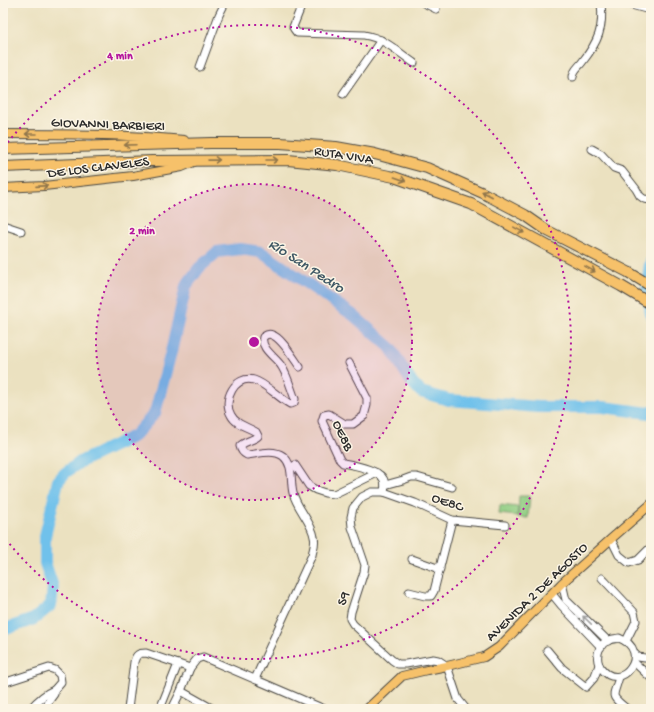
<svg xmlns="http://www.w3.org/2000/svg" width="654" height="712" viewBox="0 0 654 712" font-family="'Gochi Hand',sans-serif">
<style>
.pitch{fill:#8ecc81;stroke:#5c7c56}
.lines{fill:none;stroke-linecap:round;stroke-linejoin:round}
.river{stroke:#6fc1eb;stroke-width:12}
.minor-casing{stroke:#484641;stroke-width:9}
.major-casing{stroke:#484641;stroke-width:10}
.highway-casing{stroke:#484641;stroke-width:12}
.minor{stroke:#fff;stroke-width:7}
.major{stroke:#f6c16b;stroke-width:8}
.highway{stroke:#f6c16b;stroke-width:10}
.oneway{stroke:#90764b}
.oneway2{stroke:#a0a0a0}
.ring{fill:none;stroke:#b5179e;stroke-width:2;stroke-dasharray:2 4}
.labels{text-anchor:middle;stroke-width:3;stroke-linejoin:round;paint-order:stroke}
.street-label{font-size:14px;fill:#2b2b2b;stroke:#fcf5e5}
.water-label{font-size:15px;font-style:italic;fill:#3f5865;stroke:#fcf5e5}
.centre{fill:#b5179e;stroke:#fcf5e5;stroke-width:2}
.ring-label{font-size:12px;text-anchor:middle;font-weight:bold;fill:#b5179e;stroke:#fcf5e5;stroke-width:3;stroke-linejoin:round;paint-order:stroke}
</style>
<rect width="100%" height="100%" fill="#fcf5e5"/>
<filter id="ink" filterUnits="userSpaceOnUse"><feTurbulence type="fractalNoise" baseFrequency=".025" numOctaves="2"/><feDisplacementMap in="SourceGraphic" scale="8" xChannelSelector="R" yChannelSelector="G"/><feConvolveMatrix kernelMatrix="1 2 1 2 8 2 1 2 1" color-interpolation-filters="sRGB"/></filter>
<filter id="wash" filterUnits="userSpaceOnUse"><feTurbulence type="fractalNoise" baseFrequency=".012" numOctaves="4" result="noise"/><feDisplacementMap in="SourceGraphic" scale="16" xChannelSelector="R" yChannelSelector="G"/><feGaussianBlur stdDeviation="0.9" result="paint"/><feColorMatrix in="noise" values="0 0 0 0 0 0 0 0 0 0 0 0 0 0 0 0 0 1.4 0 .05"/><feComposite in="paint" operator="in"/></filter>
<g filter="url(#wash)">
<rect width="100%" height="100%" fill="#ebe1c0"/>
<g class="pitch">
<polygon points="519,496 530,496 528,518 518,517"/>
<polygon points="500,505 518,507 517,516 499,514"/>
</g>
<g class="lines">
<g class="river">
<polyline points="651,262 650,264 647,287 651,315"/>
<polyline points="3,630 34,619 51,605 53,587 45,563 45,536 58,481 65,473 80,462 134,436 155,413 172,348 186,286 199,268 217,252 240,249 261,252 353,315 390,347 410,380 421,392 449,400 538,407 603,407 649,413 651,412"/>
</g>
</g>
</g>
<g filter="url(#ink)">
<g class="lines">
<g class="minor-casing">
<g id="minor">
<path d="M301,3V7L293,27L294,29L297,33L364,35C384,38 397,51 414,63"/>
<polyline points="424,3 436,9"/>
<polyline points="624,3 646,9 648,9 651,8"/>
<polyline points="200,67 219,15 225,3"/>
<path d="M573,77C573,70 579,67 583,61C598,42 604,28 601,3"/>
<polyline points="343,94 381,40"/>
<polyline points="592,149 601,154 614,168 622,171 636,189 640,196 644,199 651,200"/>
<polyline points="3,225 21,231"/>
<path d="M349,363L367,398V405L364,416L353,424H345L329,414L324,415L322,421L340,460L343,463C354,465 375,469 382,477C386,481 385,487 384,492"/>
<polyline points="295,465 309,486 316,490 325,493 334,494 377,473"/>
<polyline points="385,485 403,480 411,477 417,477 452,487"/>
<polyline points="611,539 619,555 629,563 638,560 651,547"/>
<polyline points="412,559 440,569"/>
<polyline points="602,578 634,612 636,621 626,641"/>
<polyline points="562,583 566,600 608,641"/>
<polyline points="409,592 425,596 431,596 434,591 452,520"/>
<polyline points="552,594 561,605 601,647"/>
<path d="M619,638C654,651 621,695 601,668C595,660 597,646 607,641C610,639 615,639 619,638Z"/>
<polyline points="547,650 562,668 586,687 594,678 599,665"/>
<polyline points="636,655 638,657 645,658 651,658"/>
<polyline points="636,664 651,678"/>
<path d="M619,677C614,697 608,694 627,709"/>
<path d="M255,679L312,555C313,549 316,543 314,537C312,522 297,509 293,493C290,481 294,465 283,456C273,449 258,454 247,455C243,453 241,451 240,446C246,440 253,441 258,436L256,432C248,427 236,425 231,415C222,400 235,375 254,380C265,383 279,398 290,404L294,403L295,399C291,389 288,377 282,367C277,358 260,349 263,337C266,335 268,333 272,335C281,337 294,359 300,367"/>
<polyline points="3,683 49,668 55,670 60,675 61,682 54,690"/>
<polyline points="181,691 213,709"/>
<path d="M30,709C37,701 44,694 54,690V694L43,709"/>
<path d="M128,709L134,662C136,654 139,653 146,653L190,668"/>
<polyline points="160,709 178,664"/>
<polyline points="172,709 181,691 190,668 197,659 203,657 324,709"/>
<polyline points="466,709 458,699 447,666 438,660 433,659 406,664 398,664 392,660 353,624 350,619 351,612 364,572 365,565 352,527 351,517 353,508 362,497 372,492 384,492 415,503 452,520 505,525"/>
</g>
</g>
<g class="major-casing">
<g id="major">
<path d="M3,134C63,134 124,134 184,140"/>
<polyline points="3,188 44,186 133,176 182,167 194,162"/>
<polyline points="367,709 402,676 427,670 447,666 484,657 499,647 562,583 611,539 651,504"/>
</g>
</g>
<g class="highway-casing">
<g id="highway">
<polyline points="3,149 211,143 280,143 336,147 375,154 427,168 483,193 525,215 548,231 628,272 651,286"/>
<polyline points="3,167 152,161 288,160 337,165 394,177 471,204 621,286 651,304"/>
</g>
</g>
<use href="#minor" class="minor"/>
<use href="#major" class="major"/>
<use href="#highway" class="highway"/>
</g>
<defs><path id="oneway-shaft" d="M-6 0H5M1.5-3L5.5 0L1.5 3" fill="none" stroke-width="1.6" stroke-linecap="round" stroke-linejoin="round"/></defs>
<g class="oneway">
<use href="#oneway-shaft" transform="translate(31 134) rotate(-180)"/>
<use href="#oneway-shaft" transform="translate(130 145) rotate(178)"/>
<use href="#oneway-shaft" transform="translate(214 160) rotate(-1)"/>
<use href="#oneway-shaft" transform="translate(272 160)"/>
<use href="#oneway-shaft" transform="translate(400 179) rotate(19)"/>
<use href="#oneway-shaft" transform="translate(42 186) rotate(-4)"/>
<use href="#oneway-shaft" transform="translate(487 194) rotate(-153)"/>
<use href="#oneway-shaft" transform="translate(519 230) rotate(29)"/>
<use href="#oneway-shaft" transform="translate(590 269) rotate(29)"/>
</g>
<use class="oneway2" href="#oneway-shaft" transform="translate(587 620) rotate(-136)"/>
</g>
<circle cx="254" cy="342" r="158" fill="#b5179e" fill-opacity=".12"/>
<g class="ring">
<circle cx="254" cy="342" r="158"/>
<path d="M4 147A317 317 0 1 1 4 537"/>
</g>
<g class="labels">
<g class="street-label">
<text transform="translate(108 123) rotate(2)" y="5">GIOVANNI BARBIERI</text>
<text transform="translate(344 154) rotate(9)" y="5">RUTA VIVA</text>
<text transform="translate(98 166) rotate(-7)" y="5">DE LOS CLAVELES</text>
<text transform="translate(344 435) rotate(65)" y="5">OE8B</text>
<text transform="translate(448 501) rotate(19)" y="5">OE8C</text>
<text transform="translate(536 591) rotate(-44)" y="5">AVENIDA 2 DE AGOSTO</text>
<text transform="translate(342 598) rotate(-73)" y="5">S9</text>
</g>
<g class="water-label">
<text transform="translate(307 265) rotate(33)" y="5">Río San Pedro</text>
</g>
</g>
<circle cx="254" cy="342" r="6" class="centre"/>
<g class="ring-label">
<text x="120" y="59">4 min</text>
<text x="142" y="234">2 min</text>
</g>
<rect width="654" height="712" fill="none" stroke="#fcf5e5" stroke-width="16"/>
</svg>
